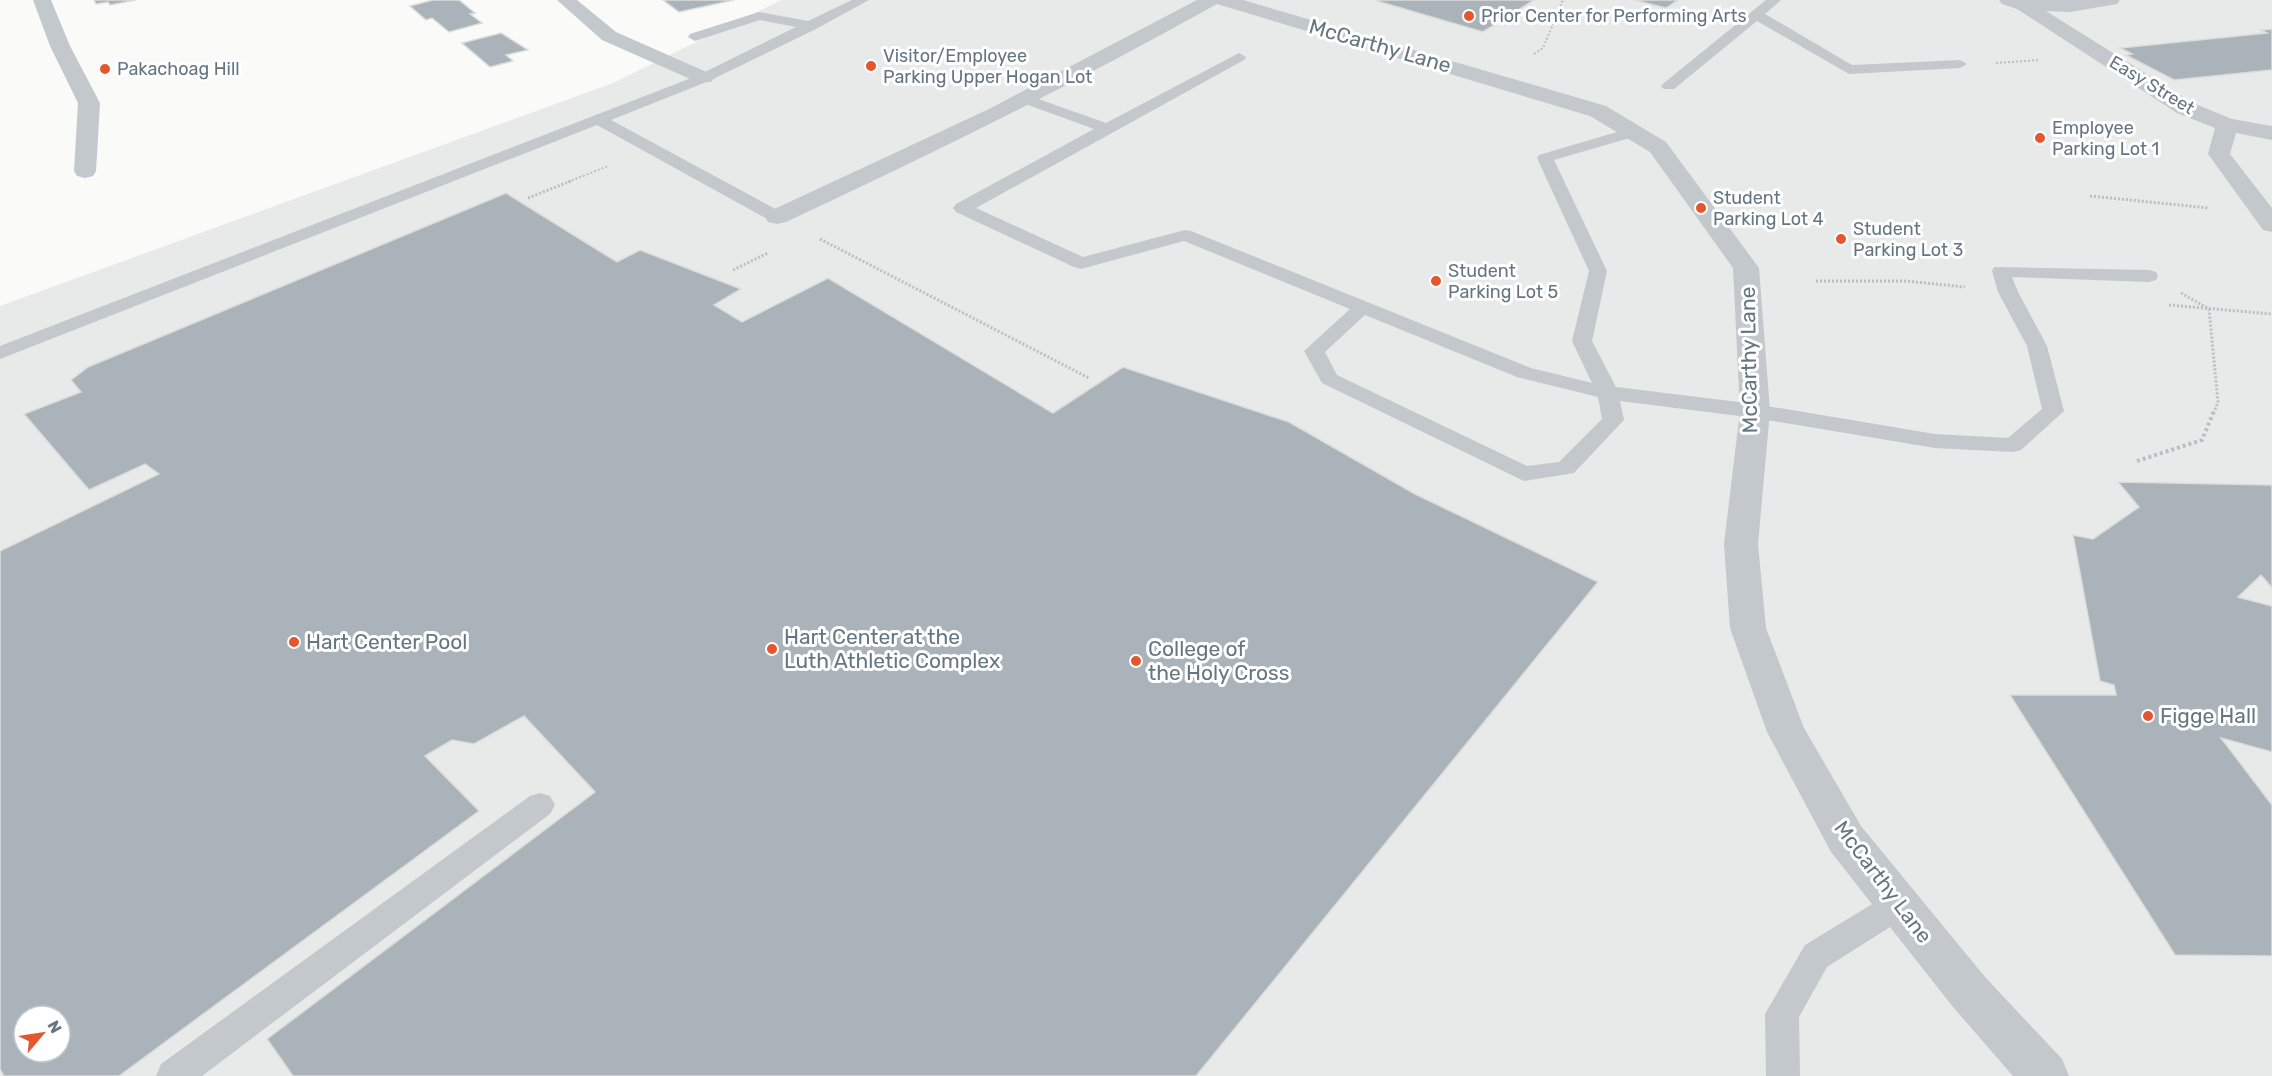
<svg xmlns="http://www.w3.org/2000/svg" width="2272" height="1076" viewBox="0 0 2272 1076" font-family="Rubik,sans-serif">
<style>
.built{fill:#e8e9e9;fill-rule:evenodd}
.building{fill:#aab3b9;stroke:#dcdcda;stroke-width:1.5;fill-rule:evenodd}
.lines{fill:none;stroke-linecap:round;stroke-linejoin:round}
.path-far2{stroke:#bbbfc2;stroke-width:2;stroke-dasharray:2 2;stroke-linecap:butt}
.path-far1{stroke:#bbbfc2;stroke-width:3;stroke-dasharray:2 2;stroke-linecap:butt}
.path{stroke:#bbbfc2;stroke-width:4;stroke-dasharray:3 3;stroke-linecap:butt}
.lane{fill:#c3c8cc;fill-rule:evenodd}
.street{fill:#c3c8cc;fill-rule:evenodd}
.poi-dot{fill:#e4572e;stroke:#fff;stroke-width:2}
.labels{text-anchor:middle;stroke-width:6;stroke-linejoin:round;paint-order:stroke}
.far-poi-label{font-size:18px;fill:#657683;stroke:#fff;text-anchor:start}
.far-street-label{font-size:18px;fill:#657683;stroke:#fff}
.street-label{font-size:21px;fill:#657683;stroke:#fff}
.poi-label{font-size:21px;fill:#657683;stroke:#fff;text-anchor:start}
</style>
<rect width="100%" height="100%" fill="#fafaf8"/>
<path class="built" d="M781,0H2272V1076H0V306L613,83ZM24,1016H60V1052H24Z"/>
<g class="building">
<polygon points="94,0 136,0 110,5 108,2 96,4"/>
<polygon points="433,0 459,0 475,13 470,14 482,23 449,32 432,18 426,20 410,6"/>
<polygon points="663,0 734,0 679,12"/>
<polygon points="1534,0 1483,32 1377,1 1378,0"/>
<polygon points="1634,0 1678,0 1666,8"/>
<polygon points="2272,29 2272,70 2174,80 2126,55 2132,54 2120,48 2267,33 2261,30"/>
<polygon points="501,33 528,50 506,55 513,61 490,67 462,43"/>
<path d="M506,193L617,262L640,250L741,289L714,305L742,322L828,278L1053,413L1123,367L1289,422L1415,494L1598,582L1196,1076H293L267,1039L595,792L524,716L474,744L452,740L425,756L479,811L119,1076H4L0,1069V551L159,474L145,464L89,490L24,414L81,392L71,380L88,367ZM24,1016H60V1052H24Z"/>
<polygon points="2118,482 2272,485 2272,588 2261,575 2238,597 2272,606 2272,752 2221,738 2272,805 2272,956 2175,955 2010,695 2116,695 2114,685 2100,681 2073,535 2093,539 2139,507"/>
</g>
<g class="lines">
<g class="path-far2">
<polyline points="1534,54 1543,48 1563,0"/>
<polyline points="1996,63 2039,60"/>
<polyline points="568,182 608,166"/>
</g>
<g class="path-far1">
<polyline points="2090,196 2209,208"/>
<polyline points="528,198 571,181"/>
<polyline points="820,239 1089,378"/>
<polyline points="733,270 768,253"/>
<polyline points="1816,281 1906,281 1965,287"/>
<polyline points="2181,293 2209,309 2218,402 2214,412"/>
<polyline points="2169,305 2272,314"/>
</g>
<polyline class="path" points="2137,461 2202,440 2214,411"/>
<g class="lane">
<polygon points="852,0 869,0 816,29 709,81 611,120 783,213 786,217 783,221 771,221 597,125 0,359 0,346 699,75 796,27 760,20 695,41 688,37 690,34 759,12 808,21"/>
<polygon points="1766,0 1781,0 1765,14 1852,65 1960,60 1967,64 1960,68 1849,74 1757,21 1674,89 1664,89 1661,86 1664,83"/>
<path d="M1239,53L1246,57L1244,60L976,208L1083,257L1185,230L1191,231L1531,368L1592,383L1572,341L1589,271L1537,158L1539,155L1634,127L1640,129L1642,132L1640,135L1554,160L1607,271L1592,341L1616,387L1755,404L1935,434L2008,438L2042,409L2027,346L1998,292L1992,271L1994,267L2149,270L2156,272L2158,276L2156,280L2149,282L2012,277L2018,292L2047,346L2064,411L2021,450L2013,452L1935,448L1755,418L1620,401L1624,420L1574,473L1524,481L1322,383L1304,351L1350,309L1184,241L1081,269L1074,267L956,212L953,208L956,204L1094,129L1020,102L1017,99L1020,96H1030L1106,123ZM1365,315L1517,377L1598,397L1602,419L1559,462L1527,466L1337,375L1325,352Z"/>
<polygon points="540,793 550,796 555,805 550,814 202,1076 156,1076 161,1064 530,796"/>
<polygon points="1898,891 1909,895 1914,905 1909,915 1827,967 1799,1017 1800,1076 1766,1076 1765,1014 1805,945 1887,895"/>
</g>
<g class="street">
<polygon points="33,0 51,0 70,46 100,103 96,171 93,176 85,178 77,176 74,171 78,103 50,46"/>
<polygon points="557,0 577,0 616,32 711,74 714,78 711,82 697,82 602,40"/>
<path d="M1197,0H1243L1606,106L1666,142L1759,268L1770,411L1758,544L1766,628L1804,728L1861,826L1985,977L2062,1059L2069,1076H2013L1953,1007L1831,852L1767,732L1730,628L1724,544L1740,411L1733,268L1650,152L1590,116L1217,4C1076,83 932,154 786,222L777,224L768,222L765,217L768,212L989,109Z"/>
<polygon points="1999,0 2120,0 2117,4 2111,5 2070,12 2046,11 2193,103 2232,119 2272,126 2272,140 2236,133 2230,154 2272,208 2272,232 2263,230 2208,154 2215,128 2177,113 2017,9 2002,4"/>
</g>
</g>
<g class="poi-dot">
<circle cx="1469" cy="16" r="6"/>
<circle cx="871" cy="66" r="6"/>
<circle cx="105" cy="69" r="6"/>
<circle cx="2040" cy="138" r="6"/>
<circle cx="1701" cy="208" r="6"/>
<circle cx="1841" cy="239" r="6"/>
<circle cx="1436" cy="281" r="6"/>
<circle cx="294" cy="642" r="6"/>
<circle cx="772" cy="649" r="6"/>
<circle cx="1136" cy="661" r="6"/>
<circle cx="2148" cy="716" r="6"/>
</g>
<g class="labels">
<g class="far-poi-label">
<text x="1481" y="22">Prior Center for Performing Arts</text>
<text x="883" y="62">Visitor/Employee<tspan x="883" dy="21">Parking Upper Hogan Lot</tspan></text>
<text x="117" y="75">Pakachoag Hill</text>
<text x="2052" y="134">Employee<tspan x="2052" dy="21">Parking Lot 1</tspan></text>
<text x="1713" y="204">Student<tspan x="1713" dy="21">Parking Lot 4</tspan></text>
<text x="1853" y="235">Student<tspan x="1853" dy="21">Parking Lot 3</tspan></text>
<text x="1448" y="277">Student<tspan x="1448" dy="21">Parking Lot 5</tspan></text>
</g>
<g class="far-street-label">
<text transform="translate(2152 85) rotate(31)" y="6">Easy Street</text>
</g>
<g class="street-label">
<text transform="translate(1380 46) rotate(16)" y="7">McCarthy Lane</text>
<text transform="translate(1749 360) rotate(-91)" y="7">McCarthy Lane</text>
<text transform="translate(1883 882) rotate(53)" y="7">McCarthy Lane</text>
</g>
<g class="poi-label">
<text x="784" y="644">Hart Center at the<tspan x="784" dy="24">Luth Athletic Complex</tspan></text>
<text x="306" y="649">Hart Center Pool</text>
<text x="1148" y="656">College of<tspan x="1148" dy="24">the Holy Cross</tspan></text>
<text x="2160" y="723">Figge Hall</text>
</g>
</g>
<g transform="translate(42 1034) rotate(61)"><circle r="28" fill="#ffffff" stroke="#c1c8cd" stroke-width="1.5"/>
<path d="M0-4.5L10 22L0 15L-10 22Z" fill="#e4572e"/>
<text y="-9" font-size="16" font-weight="bold" text-anchor="middle" fill="#657683">N</text>
</g>
</svg>
